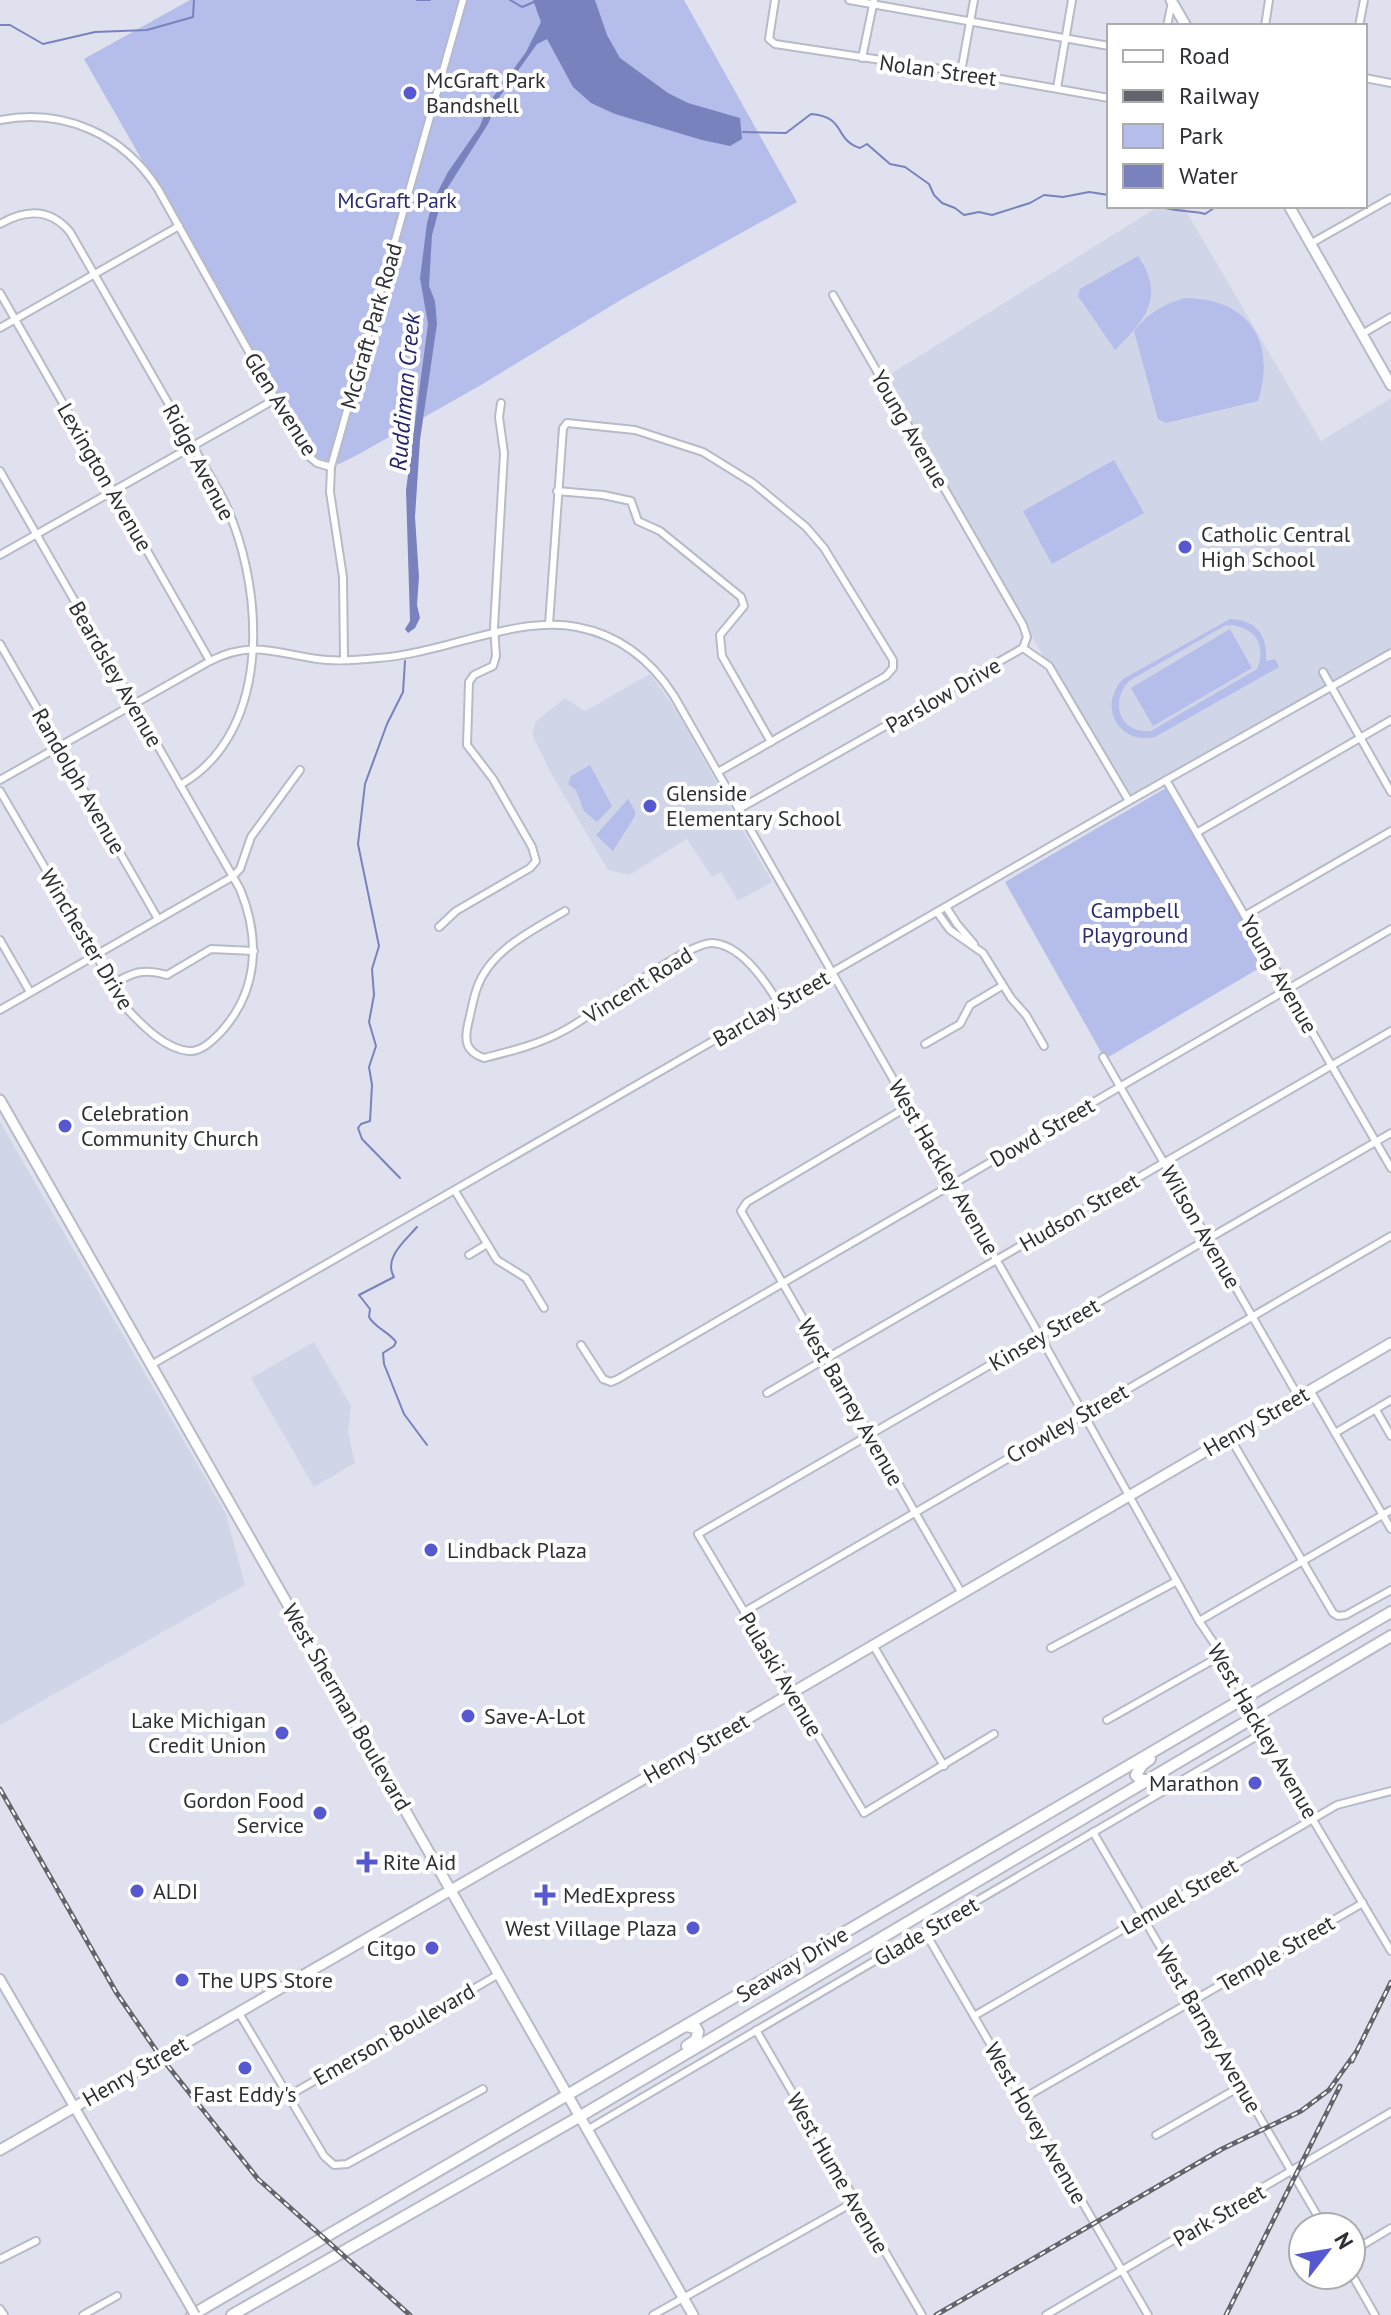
<svg xmlns="http://www.w3.org/2000/svg" width="1391" height="2315" viewBox="0 0 1391 2315" font-family="'PT Sans',sans-serif">
<style>
.built{fill:#d1d5e8}
.green{fill:#b5bdeb;fill-rule:evenodd}
.water{fill:#7982bc}
.lines{fill:none;stroke-linecap:round;stroke-linejoin:round}
.stream{stroke:#7982bc;stroke-width:2}
.minor-casing{stroke:#b7bac7;stroke-width:10}
.tertiary-casing{stroke:#b7bac7;stroke-width:12}
.secondary-casing{stroke:#b7bac7;stroke-width:13}
.trunk-casing{stroke:#b7bac7;stroke-width:14}
.minor{stroke:#fff;stroke-width:6}
.tertiary{stroke:#fff;stroke-width:8}
.secondary{stroke:#fff;stroke-width:9}
.trunk{stroke:#fff;stroke-width:10}
.rail-casing{stroke:#63656c;stroke-width:5}
.rail{stroke:#fff;stroke-width:2;stroke-dasharray:6;stroke-linecap:butt}
.tertiary-bridge-casing{stroke:#b7bac7;stroke-width:12;stroke-linecap:butt}
.tertiary-bridge{stroke:#fff;stroke-width:8}
.poi-dot{fill:#5558cf;stroke:#fff;stroke-width:3}
.labels{text-anchor:middle;stroke-width:8;stroke-linejoin:round;paint-order:stroke}
.street-label{font-size:22px;fill:#2e2f34;stroke:#fff}
.poi-label{font-size:22px;fill:#2e2f34;stroke:#fff;text-anchor:start}
.park-label{font-size:22px;fill:#2b2d73;stroke:#fff}
.water-label{font-size:24px;font-style:italic;fill:#24246a;stroke:#fff}
</style>
<rect width="100%" height="100%" fill="#dfe1ef"/>
<g class="built">
<polygon points="1159,206 1183,206 1321,441 1391,398 1391,653 1129,801 881,380"/>
<polygon points="650,674 676,710 772,882 738,901 721,872 712,877 687,839 629,875 608,870 551,773 532,734 536,721 565,698 585,711"/>
<polygon points="0,1122 226,1514 245,1585 0,1725"/>
<polygon points="314,1342 351,1406 348,1433 355,1463 314,1487 251,1378"/>
</g>
<g class="green">
<polygon points="190,0 684,0 797,202 624,298 481,385 359,454 339,464 318,458 308,449 84,59"/>
<path d="M1138,256C1166,297 1145,320 1115,350L1078,296L1080,289Z"/>
<path d="M1184,298C1248,298 1277,341 1258,401L1166,423L1158,419L1134,331C1148,313 1163,305 1184,298Z"/>
<polygon points="1114,460 1144,513 1052,564 1023,511"/>
<path d="M1230,619C1256,620 1268,635 1266,661L1275,659L1279,667L1155,737C1119,745 1097,707 1123,679ZM1231,625C1255,628 1267,645 1257,669L1151,731C1120,734 1109,703 1129,681L1224,626Z"/>
<polygon points="1230,629 1252,668 1153,726 1131,688"/>
<polygon points="590,765 612,806 597,822 584,811 576,790 568,784 571,776"/>
<polygon points="1166,788 1268,963 1105,1059 1005,882"/>
<polygon points="628,799 635,811 635,816 613,851 596,835"/>
</g>
<polygon class="water" points="533,0 595,0 607,35 620,58 668,93 688,103 740,118 742,139 730,146 702,140 615,114 591,103 573,87 547,39 537,44 500,96 488,124 443,195 432,235 429,286 435,301 437,324 420,440 415,517 419,577 417,605 420,618 415,628 408,633 405,629 410,621 406,490 428,324 420,278 427,223 433,201 448,172 480,126 488,104 526,52 541,22"/>
<g class="lines">
<g class="stream">
<polyline points="417,0 430,0"/>
<polyline points="510,0 522,7 534,2"/>
<polyline points="0,25 10,25 43,44 95,32 147,30 193,17 194,0"/>
<path d="M743,132L786,133L811,114C847,117 833,139 860,148L867,144L890,164L905,167L929,184L934,195L942,203L955,208L964,215L979,212L992,215L1030,203L1044,195L1063,197L1089,192L1109,195"/>
<path d="M1159,206C1175,212 1189,210 1205,214L1217,206"/>
<polyline points="400,1178 362,1139 358,1128 361,1124 370,1121 372,1085 369,1067 376,1046 369,1022 374,995 372,969 379,946 358,844 365,784 387,724 403,692 405,661"/>
<path d="M417,1227C405,1241 383,1258 394,1277L359,1295L370,1309L369,1317C375,1328 388,1331 396,1342L394,1346L383,1353L384,1364L404,1414L427,1445"/>
</g>
<g class="minor-casing">
<g id="minor">
<polyline points="775,0 769,39 775,44 961,72 1109,98"/>
<polyline points="849,0 1109,46"/>
<polyline points="1167,26 1172,2"/>
<polyline points="1265,26 1269,0"/>
<polyline points="1359,26 1364,0"/>
<polyline points="862,58 874,0"/>
<polyline points="961,72 974,0"/>
<polyline points="1365,78 1391,83"/>
<polyline points="1057,88 1072,0"/>
<path d="M0,120C64,108 123,134 158,189L306,454L317,463L331,467"/>
<path d="M0,224C26,209 50,208 70,232L221,495C264,579 276,731 180,785"/>
<polyline points="1310,244 1391,198"/>
<polyline points="0,293 210,661"/>
<polyline points="833,295 1023,625 1027,637 1023,648"/>
<polyline points="0,328 179,226"/>
<polyline points="1362,334 1391,317"/>
<path d="M0,471L240,889C261,940 258,992 220,1033C212,1041 201,1052 189,1051C165,1049 143,1026 128,1010L0,791"/>
<polyline points="557,491 603,495 631,501 638,521 660,531 741,597 744,606 720,635 722,656 771,742"/>
<polyline points="0,555 274,400"/>
<polyline points="549,624 563,428 567,423 635,430 703,452 753,483 806,527 824,548 893,660 893,668 886,676 718,772"/>
<polyline points="0,644 158,919"/>
<polyline points="1023,648 1049,666 1129,801"/>
<polyline points="344,659 343,577 330,492 331,467 463,0"/>
<polyline points="1323,672 1391,792"/>
<path d="M0,780L210,661C252,640 275,653 317,659C337,662 359,660 378,658C442,654 516,615 577,627C619,635 651,660 674,696L1040,1336L1199,1621L1222,1655L1288,1778L1391,1951"/>
<polyline points="1166,780 1391,1168"/>
<polyline points="739,809 1023,648"/>
<polyline points="1198,832 1391,720"/>
<polyline points="946,907 957,924 974,944"/>
<path d="M565,911C533,930 490,950 477,988C473,999 471,1012 468,1024C464,1041 466,1052 484,1058C512,1051 540,1044 565,1030C596,1014 685,942 713,943C741,945 766,982 779,1004"/>
<polyline points="937,912 950,930 983,953 1011,998 1026,1015 1044,1046"/>
<polyline points="1246,915 1391,831"/>
<polyline points="439,927 456,911 530,868 536,861 532,847 493,779 467,745 469,682 474,675 493,666 496,656 494,627 504,453 499,417 501,403"/>
<polyline points="0,940 30,992"/>
<path d="M111,985C133,972 143,968 167,975L211,949L254,951"/>
<polyline points="0,1010 232,877 240,869 251,837 300,770"/>
<polyline points="925,1044 960,1024 970,1005 1002,986"/>
<polyline points="1103,1057 1298,1396"/>
<polyline points="909,1106 747,1202 741,1211 961,1592"/>
<polyline points="455,1191 497,1260 526,1278 544,1308"/>
<polyline points="469,1255 487,1244"/>
<polyline points="581,1345 603,1379 611,1382 618,1379 1391,929"/>
<polyline points="151,1365 1129,801 1391,653"/>
<polyline points="1310,1390 1391,1529"/>
<polyline points="767,1393 1391,1031"/>
<polyline points="1376,1410 1391,1436"/>
<polyline points="1335,1433 1391,1400"/>
<polyline points="1229,1436 1333,1613 1338,1616 1346,1615 1391,1590"/>
<polyline points="744,1612 1391,1236"/>
<polyline points="1199,1621 1391,1510"/>
<polyline points="873,1645 944,1766"/>
<polyline points="1051,1648 1177,1581"/>
<polyline points="1107,1720 1222,1655"/>
<polyline points="994,1734 864,1813 698,1534 1391,1133"/>
<polyline points="1093,1832 1324,2227"/>
<polyline points="925,1932 1148,2315"/>
<polyline points="239,2013 324,2156 334,2165 347,2164 483,2089"/>
<polyline points="974,2016 1337,1805 1391,1791"/>
<polyline points="756,2030 922,2315"/>
<polyline points="290,2095 499,1974"/>
<polyline points="1022,2099 1363,1903"/>
<polyline points="587,2130 1264,1732"/>
<polyline points="1156,2135 1243,2085"/>
<polyline points="1351,2252 1391,2228"/>
<polyline points="0,2259 36,2241"/>
<polyline points="1351,2273 1375,2315"/>
<polyline points="0,2309 4,2315"/>
<polyline points="83,2315 117,2296"/>
<polyline points="653,2315 854,2202"/>
<polyline points="1046,2315 1391,2112"/>
</g>
</g>
<g class="tertiary-casing">
<polyline id="tertiary" points="0,1979 187,2301"/>
</g>
<g class="secondary-casing">
<g id="secondary">
<polyline points="1171,0 1186,26"/>
<polyline points="1289,206 1391,385"/>
<polyline points="0,1100 693,2315"/>
<polyline points="0,2150 694,1750 1391,1343"/>
</g>
</g>
<g class="trunk-casing">
<g id="trunk">
<polyline points="1147,1780 1141,1780 1136,1775 1142,1765 1150,1759"/>
<polyline points="686,2026 696,2028 698,2032 696,2040 687,2046"/>
<polyline points="192,2315 1391,1612"/>
<polyline points="232,2315 579,2117 1391,1636"/>
</g>
</g>
<use href="#minor" class="minor"/>
<use href="#tertiary" class="tertiary"/>
<use href="#secondary" class="secondary"/>
<use href="#trunk" class="trunk"/>
<g class="rail-casing">
<g id="rail">
<polyline points="0,1789 116,1992 160,2056 258,2179 410,2315"/>
<polyline points="1352,2061 1391,1982"/>
<polyline points="936,2315 1222,2149 1301,2111 1329,2090 1357,2051"/>
<polyline points="1226,2315 1340,2086"/>
</g>
</g>
<use href="#rail" class="rail"/>
<g class="tertiary-bridge-casing">
<polyline id="tertiary-bridge" points="187,2301 195,2315"/>
</g>
<use href="#tertiary-bridge" class="tertiary-bridge"/>
</g>
<g class="poi-dot">
<circle cx="410" cy="93" r="8"/>
<circle cx="1185" cy="547" r="8"/>
<circle cx="650" cy="806" r="8"/>
<circle cx="65" cy="1126" r="8"/>
<circle cx="431" cy="1550" r="8"/>
<circle cx="468" cy="1716" r="8"/>
<circle cx="282" cy="1733" r="8"/>
<circle cx="1255" cy="1783" r="8"/>
<circle cx="320" cy="1813" r="8"/>
<path d="M363 1850h8v8h8v8h-8v8h-8v-8h-8v-8h8z"/>
<circle cx="137" cy="1891" r="8"/>
<path d="M541 1883h8v8h8v8h-8v8h-8v-8h-8v-8h8z"/>
<circle cx="693" cy="1928" r="8"/>
<circle cx="432" cy="1948" r="8"/>
<circle cx="182" cy="1980" r="8"/>
<circle cx="245" cy="2068" r="8"/>
</g>
<g class="labels">
<g class="street-label">
<text transform="translate(938 70) rotate(8)" y="8">Nolan Street</text>
<text transform="translate(371 326) rotate(-74)" y="8">McGraft Park Road</text>
<text transform="translate(281 404) rotate(58)" y="8">Glen Avenue</text>
<text transform="translate(910 429) rotate(60)" y="8">Young Avenue</text>
<text transform="translate(199 462) rotate(62)" y="8">Ridge Avenue</text>
<text transform="translate(105 477) rotate(60)" y="8">Lexington Avenue</text>
<text transform="translate(116 674) rotate(60)" y="8">Beardsley Avenue</text>
<text transform="translate(943 695) rotate(-30)" y="8">Parslow Drive</text>
<text transform="translate(79 781) rotate(60)" y="8">Randolph Avenue</text>
<text transform="translate(87 939) rotate(59)" y="8">Winchester Drive</text>
<text transform="translate(1279 974) rotate(60)" y="8">Young Avenue</text>
<text transform="translate(638 985) rotate(-32)" y="8">Vincent Road</text>
<text transform="translate(771 1008) rotate(-30)" y="8">Barclay Street</text>
<text transform="translate(1042 1132) rotate(-30)" y="8">Dowd Street</text>
<text transform="translate(944 1167) rotate(60)" y="8">West Hackley Avenue</text>
<text transform="translate(1079 1212) rotate(-30)" y="8">Hudson Street</text>
<text transform="translate(1201 1227) rotate(60)" y="8">Wilson Avenue</text>
<text transform="translate(1044 1334) rotate(-30)" y="8">Kinsey Street</text>
<text transform="translate(851 1402) rotate(60)" y="8">West Barney Avenue</text>
<text transform="translate(1256 1421) rotate(-30)" y="8">Henry Street</text>
<text transform="translate(1067 1423) rotate(-30)" y="8">Crowley Street</text>
<text transform="translate(781 1674) rotate(59)" y="8">Pulaski Avenue</text>
<text transform="translate(347 1707) rotate(60)" y="8">West Sherman Boulevard</text>
<text transform="translate(1263 1731) rotate(60)" y="8">West Hackley Avenue</text>
<text transform="translate(696 1748) rotate(-30)" y="8">Henry Street</text>
<text transform="translate(1179 1896) rotate(-30)" y="8">Lemuel Street</text>
<text transform="translate(926 1931) rotate(-30)" y="8">Glade Street</text>
<text transform="translate(1276 1953) rotate(-30)" y="8">Temple Street</text>
<text transform="translate(792 1964) rotate(-31)" y="8">Seaway Drive</text>
<text transform="translate(1209 2029) rotate(60)" y="8">West Barney Avenue</text>
<text transform="translate(394 2034) rotate(-30)" y="8">Emerson Boulevard</text>
<text transform="translate(135 2071) rotate(-30)" y="8">Henry Street</text>
<text transform="translate(1036 2123) rotate(60)" y="8">West Hovey Avenue</text>
<text transform="translate(838 2173) rotate(60)" y="8">West Hume Avenue</text>
<text transform="translate(1219 2215) rotate(-30)" y="8">Park Street</text>
</g>
<g class="poi-label">
<text x="426" y="88">McGraft Park<tspan x="426" dy="25">Bandshell</tspan></text>
<text x="1201" y="542">Catholic Central<tspan x="1201" dy="25">High School</tspan></text>
<text x="666" y="801">Glenside<tspan x="666" dy="25">Elementary School</tspan></text>
<text x="81" y="1121">Celebration<tspan x="81" dy="25">Community Church</tspan></text>
<text x="447" y="1558">Lindback Plaza</text>
<text x="484" y="1724">Save-A-Lot</text>
<text x="266" y="1728" text-anchor="end">Lake Michigan<tspan x="266" dy="25">Credit Union</tspan></text>
<text x="1239" y="1791" text-anchor="end">Marathon</text>
<text x="304" y="1808" text-anchor="end">Gordon Food<tspan x="304" dy="25">Service</tspan></text>
<text x="383" y="1870">Rite Aid</text>
<text x="153" y="1899">ALDI</text>
<text x="563" y="1903">MedExpress</text>
<text x="677" y="1936" text-anchor="end">West Village Plaza</text>
<text x="416" y="1956" text-anchor="end">Citgo</text>
<text x="198" y="1988">The UPS Store</text>
<text x="245" y="2102" text-anchor="middle">Fast Eddy's</text>
</g>
<g class="park-label">
<text x="397" y="208">McGraft Park</text>
<text x="1135" y="918">Campbell<tspan x="1135" dy="25">Playground</tspan></text>
</g>
<g class="water-label">
<text transform="translate(405 392) rotate(-85)" y="8">Ruddiman Creek</text>
</g>
</g>
<rect x="1107" y="24" width="260" height="184" fill="#ffffff" stroke="#abacae" stroke-width="2"/>
<rect x="1123" y="50" width="40" height="12" fill="#ffffff" stroke="#abacae" stroke-width="2"/>
<text x="1179" y="64" font-size="24" fill="#2e2f34">Road</text>
<rect x="1123" y="90" width="40" height="12" fill="#63656c" stroke="#abacae" stroke-width="2"/>
<text x="1179" y="104" font-size="24" fill="#2e2f34">Railway</text>
<rect x="1123" y="124" width="40" height="24" fill="#b5bdeb" stroke="#abacae" stroke-width="2"/>
<text x="1179" y="144" font-size="24" fill="#2e2f34">Park</text>
<rect x="1123" y="164" width="40" height="24" fill="#7982bc" stroke="#abacae" stroke-width="2"/>
<text x="1179" y="184" font-size="24" fill="#2e2f34">Water</text>
<g transform="translate(1327 2251) rotate(59)"><circle r="38" fill="#ffffff" stroke="#abacae" stroke-width="2"/>
<path d="M0-6L14 30L0 20L-14 30Z" fill="#5558cf"/>
<text y="-12" font-size="22" font-weight="bold" text-anchor="middle" fill="#2e2f34">N</text>
</g>
</svg>
